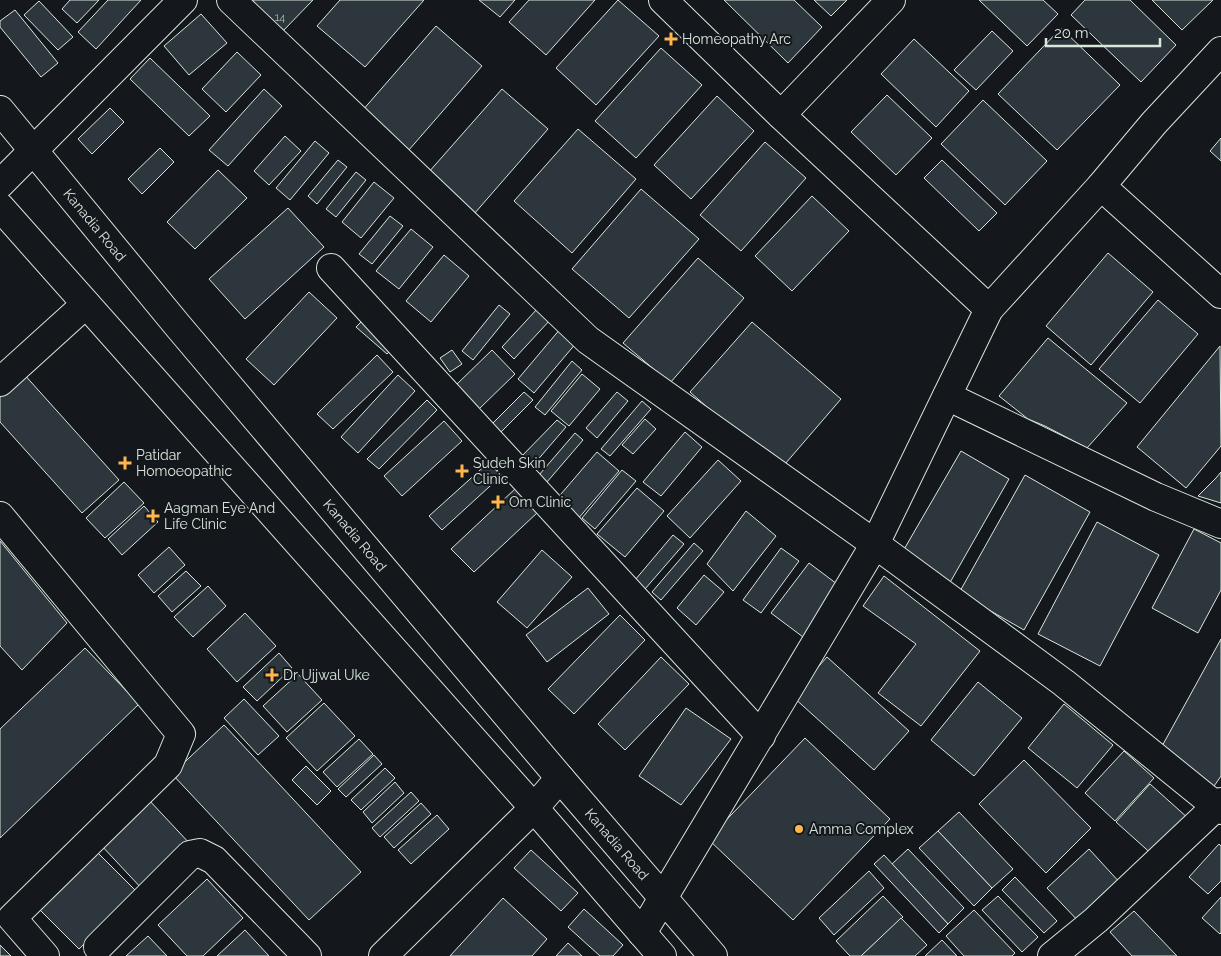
<svg xmlns="http://www.w3.org/2000/svg" width="1221" height="956" viewBox="0 0 1221 956" font-family="Raleway,sans-serif">
<style>
.building{fill:#2c363c;stroke:#d8e6dc}
.lines{fill:none;stroke-linecap:round;stroke-linejoin:round}
.minor-casing{stroke:#d8e6dc;stroke-width:30}
.major-casing{stroke:#d8e6dc;stroke-width:30}
.minor{stroke:#14181c;stroke-width:28}
.major{stroke:#14181c;stroke-width:28}
.poi-dot{fill:#ffb74d;stroke:#14181c;stroke-width:2}
.labels{text-anchor:middle;stroke-width:4;stroke-linejoin:round;paint-order:stroke}
.number-label{font-size:11px;fill:#adbab4}
.poi-label{font-size:14px;fill:#d8e6dc;stroke:#14181c;text-anchor:start}
.street-label{font-size:14px;fill:#d8e6dc;stroke:#14181c}
</style>
<rect width="100%" height="100%" fill="#14181c"/>
<g class="building">
<polygon points="70,0 99,0 77,23 62,9"/>
<polygon points="108,0 141,0 96,49 78,32"/>
<polygon points="247,0 313,0 281,33"/>
<polygon points="340,0 424,0 365,67 317,26"/>
<polygon points="479,0 515,0 500,17"/>
<polygon points="529,0 595,0 546,55 509,22"/>
<polygon points="618,0 659,36 596,105 556,68"/>
<polygon points="724,0 794,0 822,27 788,63"/>
<polygon points="814,0 847,0 831,16"/>
<polygon points="979,0 1043,0 1058,14 1027,46"/>
<polygon points="1085,0 1130,0 1176,45 1141,82 1071,15"/>
<polygon points="1152,0 1213,0 1182,30"/>
<polygon points="39,1 73,37 58,50 24,15"/>
<polygon points="15,10 58,63 41,77 0,27 0,21"/>
<polygon points="201,14 227,43 189,75 164,46"/>
<polygon points="436,26 482,66 408,151 362,111"/>
<polygon points="1061,28 1120,85 1057,150 998,94"/>
<polygon points="992,31 1013,51 976,90 954,70"/>
<polygon points="914,39 969,91 936,127 881,74"/>
<polygon points="661,48 702,85 636,158 595,121"/>
<polygon points="237,52 261,75 226,112 202,89"/>
<polygon points="150,58 210,116 189,136 130,79"/>
<polygon points="264,89 282,106 228,166 209,150"/>
<polygon points="502,89 548,129 474,214 428,173"/>
<polygon points="887,95 932,138 896,175 851,132"/>
<polygon points="717,96 754,131 691,199 654,165"/>
<polygon points="983,100 1047,161 1005,205 941,144"/>
<polygon points="110,108 124,122 92,154 78,139"/>
<polygon points="578,129 636,179 572,253 514,201"/>
<polygon points="285,136 301,151 269,185 254,171"/>
<polygon points="1221,138 1221,161 1210,151"/>
<polygon points="315,141 329,153 290,200 276,188"/>
<polygon points="765,142 806,178 741,251 700,215"/>
<polygon points="160,148 174,162 142,194 128,179"/>
<polygon points="338,160 347,167 317,204 308,196"/>
<polygon points="942,160 997,213 979,231 924,178"/>
<polygon points="218,170 247,198 195,249 167,222"/>
<polygon points="356,172 366,180 336,217 326,209"/>
<polygon points="374,182 394,198 361,238 342,222"/>
<polygon points="641,189 699,239 629,318 572,269"/>
<polygon points="812,196 849,231 792,291 755,256"/>
<polygon points="288,208 324,247 245,319 209,279"/>
<polygon points="390,216 403,226 372,264 359,254"/>
<polygon points="411,229 433,247 399,289 376,271"/>
<polygon points="1108,253 1153,292 1091,365 1046,326"/>
<polygon points="444,255 469,276 431,322 406,301"/>
<polygon points="698,258 744,298 670,383 623,343"/>
<polygon points="309,292 337,318 274,385 246,359"/>
<polygon points="1158,300 1198,334 1140,403 1099,369"/>
<polygon points="499,305 510,314 473,360 462,351"/>
<polygon points="538,308 551,319 514,359 502,347"/>
<polygon points="366,317 396,345 387,354 356,327"/>
<polygon points="752,322 841,399 779,471 690,392"/>
<polygon points="561,328 577,342 534,393 518,379"/>
<polygon points="1048,338 1127,403 1087,448 1045,426 1028,419 999,396"/>
<polygon points="1220,346 1221,446 1186,488 1137,447"/>
<polygon points="452,350 462,364 450,372 440,358"/>
<polygon points="492,350 515,374 479,409 456,385"/>
<polygon points="377,355 393,372 333,429 317,414"/>
<polygon points="572,361 582,370 545,415 535,407"/>
<polygon points="22,372 119,480 82,513 0,422 0,391"/>
<polygon points="582,374 600,389 569,426 551,411"/>
<polygon points="398,375 415,391 358,453 341,437"/>
<polygon points="524,392 533,400 496,437 487,429"/>
<polygon points="617,392 628,401 597,438 586,428"/>
<polygon points="427,400 437,410 379,469 367,459"/>
<polygon points="642,401 651,409 610,456 601,449"/>
<polygon points="645,419 656,429 633,454 622,445"/>
<polygon points="557,420 566,427 529,470 518,460"/>
<polygon points="444,421 462,441 402,496 384,476"/>
<polygon points="685,432 702,447 661,496 643,482"/>
<polygon points="575,433 583,440 541,489 533,482"/>
<polygon points="961,451 1009,479 948,586 899,558"/>
<polygon points="597,452 619,471 577,520 555,501"/>
<polygon points="718,460 741,481 690,538 667,516"/>
<polygon points="489,462 501,476 442,530 429,516"/>
<polygon points="622,470 636,481 595,529 582,518"/>
<polygon points="1221,472 1221,503 1198,496 1216,478"/>
<polygon points="1025,475 1090,512 1024,630 959,593"/>
<polygon points="124,482 144,503 105,538 86,518"/>
<polygon points="516,488 538,512 474,572 451,549"/>
<polygon points="637,488 664,511 625,557 597,534"/>
<polygon points="144,506 158,522 122,555 108,539"/>
<polygon points="746,511 776,536 733,591 707,564"/>
<polygon points="1097,522 1159,555 1100,666 1038,634"/>
<polygon points="1194,529 1221,543 1221,590 1198,633 1152,608"/>
<polygon points="673,535 684,544 645,589 635,580"/>
<polygon points="0,541 67,623 22,670 0,646"/>
<polygon points="694,543 703,551 661,600 652,592"/>
<polygon points="169,547 185,565 154,593 138,575"/>
<polygon points="781,548 799,561 761,613 743,600"/>
<polygon points="542,550 572,577 527,628 497,602"/>
<polygon points="809,563 841,587 803,637 771,613"/>
<polygon points="186,571 201,586 172,612 158,596"/>
<polygon points="704,575 724,592 696,625 677,608"/>
<polygon points="884,576 980,651 921,726 878,693 916,644 863,606"/>
<polygon points="208,586 226,606 193,637 174,617"/>
<polygon points="588,588 609,614 547,662 526,635"/>
<polygon points="245,613 276,646 237,682 207,649"/>
<polygon points="620,615 645,640 574,714 548,689"/>
<polygon points="1221,639 1221,776 1210,792 1161,748"/>
<polygon points="85,648 139,704 0,838 0,729"/>
<polygon points="279,653 292,668 257,701 243,687"/>
<polygon points="661,657 689,684 625,750 598,724"/>
<polygon points="827,657 909,731 874,770 792,696"/>
<polygon points="298,674 322,700 287,732 263,706"/>
<polygon points="978,682 1022,718 974,776 931,740"/>
<polygon points="244,699 279,736 258,755 224,718"/>
<polygon points="324,703 355,736 317,771 286,738"/>
<polygon points="1064,704 1113,745 1077,788 1028,748"/>
<polygon points="686,708 731,739 681,805 639,776"/>
<polygon points="224,725 361,872 309,920 172,774"/>
<polygon points="805,738 890,819 793,920 708,839"/>
<polygon points="359,739 373,754 337,787 323,772"/>
<polygon points="1124,751 1154,778 1115,821 1085,793"/>
<polygon points="374,755 382,764 346,797 338,789"/>
<polygon points="1024,760 1091,828 1046,873 979,804"/>
<polygon points="306,766 331,791 317,805 292,780"/>
<polygon points="385,768 395,778 361,810 351,800"/>
<polygon points="395,782 404,793 372,823 363,812"/>
<polygon points="1150,784 1189,819 1155,857 1116,822"/>
<polygon points="411,792 419,801 380,837 372,828"/>
<polygon points="148,799 192,846 144,891 100,844"/>
<polygon points="421,803 431,814 394,848 384,837"/>
<polygon points="959,812 1013,869 992,888 938,831"/>
<polygon points="437,815 449,829 411,864 398,850"/>
<polygon points="938,831 992,888 974,906 919,848"/>
<polygon points="1219,844 1221,846 1221,881 1208,894 1189,877"/>
<polygon points="94,849 137,892 79,949 36,906"/>
<polygon points="908,849 964,908 948,924 892,864"/>
<polygon points="1089,849 1122,885 1081,924 1047,888"/>
<polygon points="531,850 578,893 561,911 514,868"/>
<polygon points="884,855 948,924 939,933 874,864"/>
<polygon points="869,871 884,888 834,935 819,918"/>
<polygon points="1015,877 1057,921 1044,933 1002,890"/>
<polygon points="207,879 243,918 203,956 187,956 158,925"/>
<polygon points="883,896 903,917 861,956 850,956 836,941"/>
<polygon points="998,896 1038,937 1022,952 982,910"/>
<polygon points="1221,897 1221,933 1220,934 1202,918"/>
<polygon points="503,898 547,939 532,956 450,956"/>
<polygon points="584,909 623,945 613,956 600,956 568,927"/>
<polygon points="974,910 1015,953 1012,956 964,956 946,936"/>
<polygon points="1134,911 1177,956 1132,956 1110,932"/>
<polygon points="901,918 927,945 915,956 861,956"/>
<polygon points="245,930 269,956 217,956"/>
<polygon points="148,936 167,956 126,956"/>
<polygon points="942,940 957,956 925,956"/>
<polygon points="568,943 582,956 556,956"/>
<polygon points="0,945 11,956 0,956"/>
</g>
<g class="lines">
<g class="minor-casing">
<g id="minor">
<polyline points="231,0 588,340 875,544 1064,683 1221,810"/>
<polyline points="663,0 781,115 989,309"/>
<polyline points="781,115 891,0"/>
<polyline points="0,184 183,0"/>
<polyline points="1101,186 1221,294"/>
<polyline points="331,268 761,736"/>
<polyline points="0,382 86,304"/>
<polyline points="947,396 1156,497 1221,524"/>
<polyline points="0,516 181,734 168,765 12,918 45,956"/>
<polyline points="642,933 875,544 989,309 1101,186 1154,123 1221,51"/>
<polyline points="98,947 190,855 200,853 214,860 307,956"/>
<polyline points="383,956 534,808 560,778"/>
<polyline points="1052,956 1096,920 1221,802"/>
</g>
</g>
<g class="major-casing">
<g id="major">
<path id="s1" d="M0,110L178,326L560,778L713,956"/>
<polyline points="0,207 534,808 662,956"/>
</g>
</g>
<use href="#minor" class="minor"/>
<use href="#major" class="major"/>
</g>
<g class="poi-dot">
<path d="M668.5 31.5h5v5h5v5h-5v5h-5v-5h-5v-5h5z"/>
<path d="M122.5 455.5h5v5h5v5h-5v5h-5v-5h-5v-5h5z"/>
<path d="M459.5 463.5h5v5h5v5h-5v5h-5v-5h-5v-5h5z"/>
<path d="M495.5 494.5h5v5h5v5h-5v5h-5v-5h-5v-5h5z"/>
<path d="M150.5 508.5h5v5h5v5h-5v5h-5v-5h-5v-5h5z"/>
<path d="M269.5 667.5h5v5h5v5h-5v5h-5v-5h-5v-5h5z"/>
<circle cx="799" cy="829" r="5"/>
</g>
<g class="labels">
<g class="number-label">
<text x="280" y="21">14</text>
</g>
<g class="poi-label">
<text x="682" y="44">Homeopathy Arc</text>
<text x="136" y="460">Patidar<tspan x="136" dy="16">Homoeopathic</tspan></text>
<text x="473" y="468">Sudeh Skin<tspan x="473" dy="16">Clinic</tspan></text>
<text x="509" y="507">Om Clinic</text>
<text x="164" y="513">Aagman Eye And<tspan x="164" dy="16">Life Clinic</tspan></text>
<text x="283" y="680">Dr Ujjwal Uke</text>
<text x="809" y="834">Amma Complex</text>
</g>
<g class="street-label">
<text dy="5" stroke="none"><textPath href="#s1" startOffset="149">Kanadia Road</textPath></text>
<text dy="5" stroke="none"><textPath href="#s1" startOffset="554">Kanadia Road</textPath></text>
<text dy="5" stroke="none"><textPath href="#s1" startOffset="959">Kanadia Road</textPath></text>
</g>
</g>
<path d="M1046 38v8h114v-8" fill="none" stroke="#d8e6dc" stroke-width="2.5"/>
<text x="1054" y="38" font-size="15" fill="#d8e6dc" stroke="#14181c" stroke-width="4" paint-order="stroke">20 m</text>
</svg>
